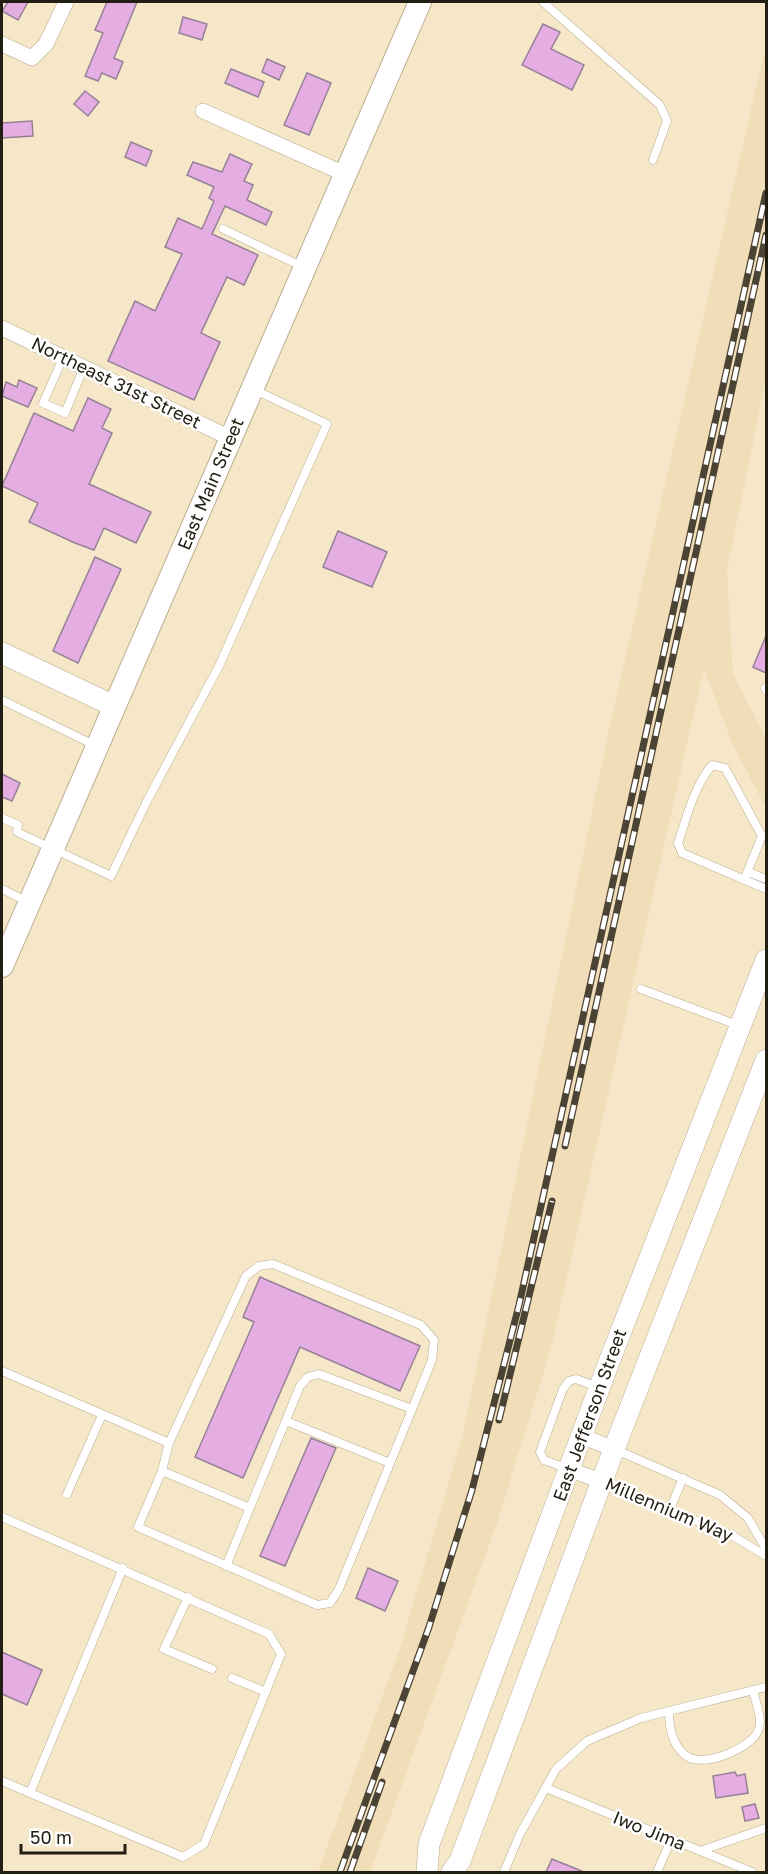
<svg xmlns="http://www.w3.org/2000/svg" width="768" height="1874" viewBox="0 0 768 1874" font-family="'Golos Text',sans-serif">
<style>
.built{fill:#f1deb9}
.building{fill:#e4aee3;stroke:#978097;stroke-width:1.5}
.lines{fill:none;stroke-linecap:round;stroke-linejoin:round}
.service-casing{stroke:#bbad90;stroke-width:9}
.minor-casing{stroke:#bbad90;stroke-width:16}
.secondary-casing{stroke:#bbad90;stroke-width:22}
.primary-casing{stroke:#bbad90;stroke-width:24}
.service{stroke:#fff;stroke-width:8}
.minor{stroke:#fff;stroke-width:15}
.secondary{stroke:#fff;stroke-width:21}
.primary{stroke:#fff;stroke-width:22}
.rail-casing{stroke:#4b4435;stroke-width:7}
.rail{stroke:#fff;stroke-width:4.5;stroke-dasharray:14;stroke-linecap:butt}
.labels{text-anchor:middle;stroke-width:5;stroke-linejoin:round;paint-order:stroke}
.street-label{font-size:18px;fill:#231e13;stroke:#fff}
</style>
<rect width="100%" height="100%" fill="#f6e7c9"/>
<polygon class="built" points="766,44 766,379 727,570 733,674 766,738 766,808 731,741 704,668 551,1348 497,1523 370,1872 318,1872 401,1645 462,1438 611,720"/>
<g class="building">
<polygon points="8,2 28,2 18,20 2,11"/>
<polygon points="107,2 137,2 114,58 123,62 116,79 102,73 98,81 85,76 103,33 95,30"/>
<polygon points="183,17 207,24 202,40 179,33"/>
<polygon points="543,24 560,32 551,49 584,65 572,90 522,65"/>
<polygon points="267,59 285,67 279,80 262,72"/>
<polygon points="231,69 264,82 258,97 225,83"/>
<polygon points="307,73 331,83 309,135 284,125"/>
<polygon points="85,91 99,102 88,116 74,104"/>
<polygon points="32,121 33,136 2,138 2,123"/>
<polygon points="131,142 152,151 146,166 125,157"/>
<polygon points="230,154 252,164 244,181 253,185 247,200 272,212 266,225 225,206 212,234 258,255 244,285 227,277 201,333 220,342 194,400 108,361 135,301 155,311 182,254 165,247 178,218 202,229 214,201 209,198 214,187 187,175 193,162 222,172"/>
<polygon points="19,380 37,388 28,407 2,396 6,382 17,387"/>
<polygon points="88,398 111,409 102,428 112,433 89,484 151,512 136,543 104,528 94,550 75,543 29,522 38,503 2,486 34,413 73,431"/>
<polygon points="338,531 387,552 372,587 323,567"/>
<polygon points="95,557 121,569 78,663 53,651"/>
<polygon points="766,636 766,673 753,667"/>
<polygon points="2,774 20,783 12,801 2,797"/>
<polygon points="260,1277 420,1346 400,1391 300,1347 243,1478 195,1457 254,1322 243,1317"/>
<polygon points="311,1438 336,1448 285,1566 260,1556"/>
<polygon points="368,1568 398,1581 385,1611 356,1598"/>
<polygon points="2,1652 42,1670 27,1705 2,1694"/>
<polygon points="735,1772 737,1776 745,1774 748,1793 716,1798 713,1776"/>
<polygon points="755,1804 759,1818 745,1821 742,1807"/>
<polygon points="552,1859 584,1872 546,1872"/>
</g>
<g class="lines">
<g class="service-casing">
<g id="service">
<polyline points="543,2 660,105 667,121 653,160"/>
<polyline points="223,229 303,267"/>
<polyline points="63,358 43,403 65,413 84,367"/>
<polyline points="765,688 766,690"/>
<polyline points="2,700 94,745"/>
<polyline points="2,818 18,825 17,832 111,876 147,801 219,666 327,424 253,389"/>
<polyline points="748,872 766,879"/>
<path d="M744,880L762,836L725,768L712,765C694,787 687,816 678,843L682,853L766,889"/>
<polyline points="2,889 28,902"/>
<polyline points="641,989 740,1026"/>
<polyline points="2,1371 169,1443 162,1471 138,1527 317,1605 330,1603 339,1589 432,1360 434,1340 421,1325 273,1264 259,1266 246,1276 169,1443"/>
<polyline points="286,1421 390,1463"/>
<polyline points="614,1449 720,1495 748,1518 766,1549"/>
<polyline points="566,1468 544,1460 540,1452 563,1389 569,1381 576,1379 598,1387"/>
<polyline points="162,1471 250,1508"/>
<polyline points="603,1482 733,1536 766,1556"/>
<polyline points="67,1494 102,1415"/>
<polyline points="670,1509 683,1478"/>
<polyline points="2,1517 269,1634 281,1654 204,1844 183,1857 30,1793"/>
<polyline points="226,1566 300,1386 308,1377 319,1374 412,1409"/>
<polyline points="188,1597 164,1649 212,1669"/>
<polyline points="232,1678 266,1692"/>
<path d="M669,1711C669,1727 672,1747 688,1757C705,1767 750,1749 758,1731C764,1720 755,1702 753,1690"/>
<polyline points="2,1781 30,1793 123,1568"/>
<polyline points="546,1788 752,1872"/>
<polyline points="700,1851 766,1828"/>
<polyline points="504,1872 520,1834 556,1769 587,1741 641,1718 766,1687"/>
<polyline points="657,1872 671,1840"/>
</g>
</g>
<g class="minor-casing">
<g id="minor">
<polyline points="2,44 32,58 46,44 66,2"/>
<polyline points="203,111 345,174"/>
<polyline points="2,328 230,438"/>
<polyline points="581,1436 614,1449"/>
<polyline points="570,1470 602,1481"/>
</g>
</g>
<g class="secondary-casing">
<g id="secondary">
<polyline points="2,653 114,706"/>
<polyline points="427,1872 429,1844 609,1362 766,960"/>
<polyline points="452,1872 460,1861 614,1449 766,1060"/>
</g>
</g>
<g class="primary-casing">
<polyline id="primary" points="2,966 420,2"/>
</g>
<use href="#service" class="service"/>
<use href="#minor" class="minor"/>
<use href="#secondary" class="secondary"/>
<use href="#primary" class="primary"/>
<g class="rail-casing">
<g id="rail">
<polyline points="565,1146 766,235"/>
<polyline points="499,1420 552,1201"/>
<polyline points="340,1872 429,1627 472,1490 519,1305 766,193"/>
<polyline points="350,1872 382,1782"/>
</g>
</g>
<use href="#rail" class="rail"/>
</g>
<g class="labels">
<g class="street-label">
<text transform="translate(116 383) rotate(26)" y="6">Northeast 31st Street</text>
<text transform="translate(211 484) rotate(-67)" y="6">East Main Street</text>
<text transform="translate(590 1415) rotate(-70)" y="6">East Jefferson Street</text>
<text transform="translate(669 1510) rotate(23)" y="6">Millennium Way</text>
<text transform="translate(649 1831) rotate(22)" y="6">Iwo Jima</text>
</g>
</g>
<rect width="768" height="1874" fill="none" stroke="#231e13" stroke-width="6"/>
<path d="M21 1844v9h104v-9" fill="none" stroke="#231e13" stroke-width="3"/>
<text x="30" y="1844" font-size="18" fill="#231e13" stroke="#ffffff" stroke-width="4.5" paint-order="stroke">50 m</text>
</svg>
